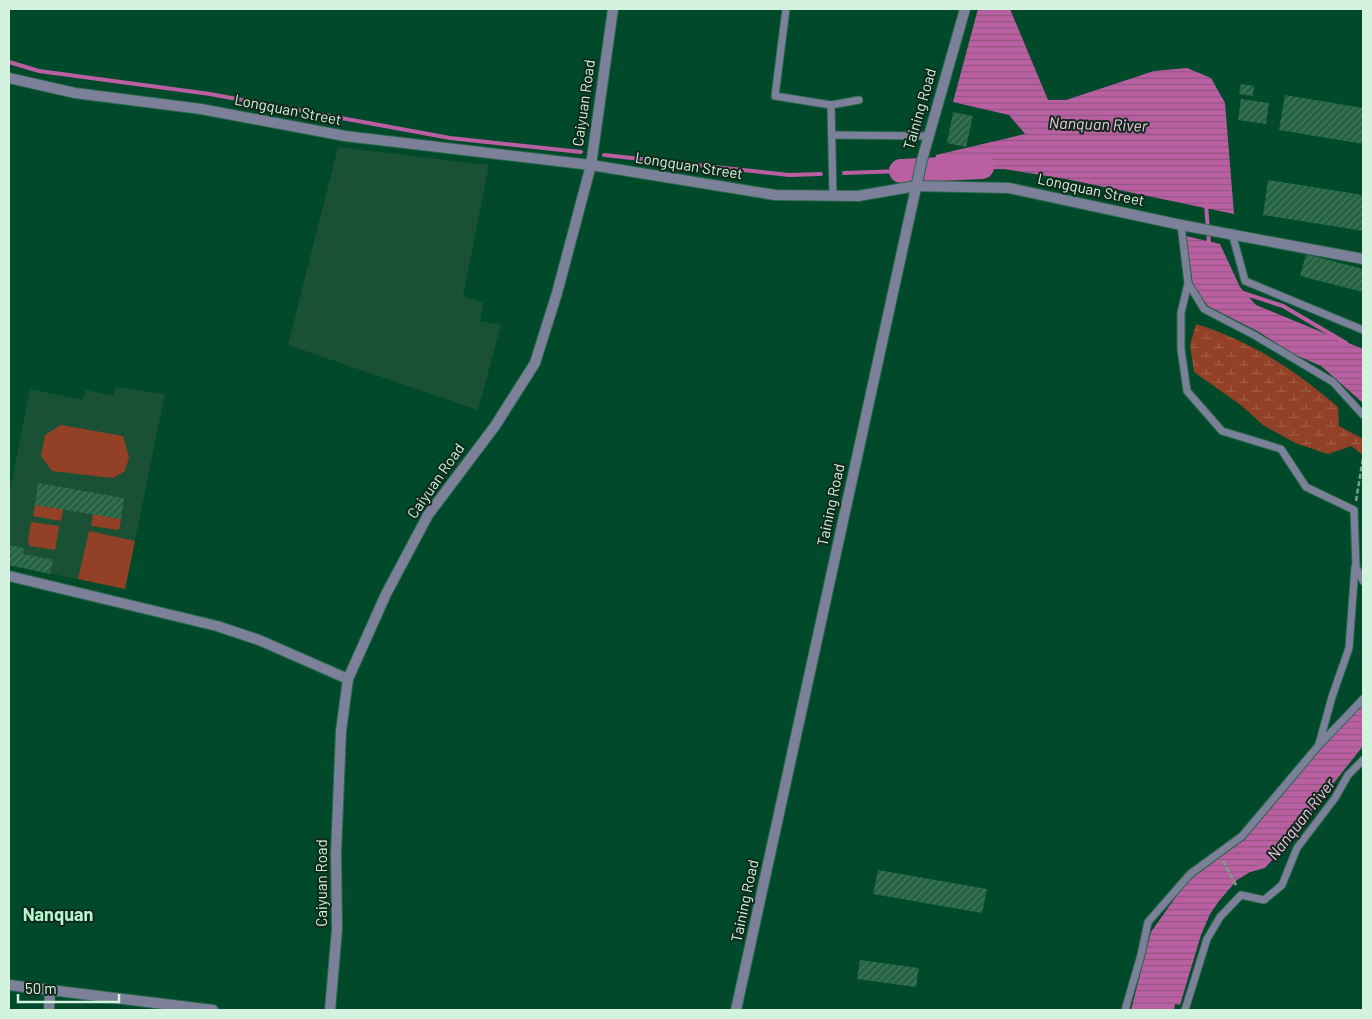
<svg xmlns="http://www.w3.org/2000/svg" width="1372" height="1019" viewBox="0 0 1372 1019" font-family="Barlow,sans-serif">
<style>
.built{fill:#1a5135}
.grass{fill:#924127}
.wetland{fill:url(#wetland-marsh)}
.water{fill:url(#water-rules)}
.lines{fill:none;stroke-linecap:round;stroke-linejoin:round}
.stream{stroke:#bb5fa3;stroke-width:4}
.river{stroke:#bb5fa3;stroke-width:24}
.building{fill:url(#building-hatch)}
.service-casing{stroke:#26684b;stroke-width:9}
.minor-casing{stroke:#26684b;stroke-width:12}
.tertiary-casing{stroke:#26684b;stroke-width:12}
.path{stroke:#72a48c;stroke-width:2.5;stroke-dasharray:5 2.5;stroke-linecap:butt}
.service{stroke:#7c8098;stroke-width:7}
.minor{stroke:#7c8098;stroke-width:10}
.tertiary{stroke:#7c8098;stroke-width:10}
.labels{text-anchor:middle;stroke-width:4;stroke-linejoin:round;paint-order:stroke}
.street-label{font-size:15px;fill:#d4f3df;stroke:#0f291b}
.water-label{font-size:16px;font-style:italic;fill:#f4c3e4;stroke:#0f291b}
.quarter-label{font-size:18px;font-weight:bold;fill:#b5f6cf;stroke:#0f291b}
</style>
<defs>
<pattern id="wetland-marsh" width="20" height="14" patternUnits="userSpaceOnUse" patternTransform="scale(1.25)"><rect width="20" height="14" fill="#924127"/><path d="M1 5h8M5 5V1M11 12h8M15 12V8" fill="none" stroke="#a05d46"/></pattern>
<pattern id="water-rules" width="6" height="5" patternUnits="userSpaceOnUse" patternTransform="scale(1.25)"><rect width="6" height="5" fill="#bb5fa3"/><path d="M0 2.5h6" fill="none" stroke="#905781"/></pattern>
<pattern id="building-hatch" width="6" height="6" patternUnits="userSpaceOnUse" patternTransform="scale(1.25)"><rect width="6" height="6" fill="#256343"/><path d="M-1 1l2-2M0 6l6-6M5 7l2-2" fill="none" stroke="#447a5e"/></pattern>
</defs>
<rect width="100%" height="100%" fill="#00492b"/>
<g class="built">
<polygon points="338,147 489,165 463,296 483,303 480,321 501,325 478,410 288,345"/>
<polygon points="116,387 165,394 125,589 9,565 9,496 30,389 83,400 86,390 113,396"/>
</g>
<g class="grass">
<polygon points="61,425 123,436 129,457 125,471 113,478 52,471 41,456 45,435"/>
<polygon points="35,505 63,509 61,521 33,516"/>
<polygon points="93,514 121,519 119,530 91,526"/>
<polygon points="31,522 59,526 55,550 30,546 28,542"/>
<polygon points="89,531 135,541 125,589 78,579"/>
</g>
<path class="wetland" d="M1196,324C1251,341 1295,370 1338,407L1339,426L1363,439V455L1351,446L1328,454L1295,443L1263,425L1242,406L1194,372L1190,345Z"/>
<g class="water">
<polygon points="978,9 1010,9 1048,100 1066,100 1154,71 1187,68 1211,78 1225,103 1234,214 1066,179 1004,169 957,170 935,166 936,155 1025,134 1009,115 953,102"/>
<polygon points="1186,236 1220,244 1240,287 1256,305 1363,349 1363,403 1321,366 1291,353 1259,332 1208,306 1193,286"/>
<polygon points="1363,703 1363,746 1284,846 1263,864 1237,880 1219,901 1210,914 1201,935 1180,1005 1175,1004 1174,1010 1131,1010 1151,932 1187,881 1243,839 1323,746"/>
</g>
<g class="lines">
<g class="stream">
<polyline points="9,62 39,71 210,94 450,138 581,152"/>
<polyline points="604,155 789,175 821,174"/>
<polyline points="844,173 901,171"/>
<polyline points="1206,204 1209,244"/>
<polyline points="1243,293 1283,306 1346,343"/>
<polyline points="1250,870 1264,866 1278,850"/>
</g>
<polyline class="river" points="901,171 982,167"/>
</g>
<g class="building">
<polygon points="1241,84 1254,86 1253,96 1239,94"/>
<polygon points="1285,95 1363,108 1363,144 1279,130"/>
<polygon points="1241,99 1269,103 1266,124 1238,120"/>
<polygon points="953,112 973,116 966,147 947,143"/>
<polygon points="1268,180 1363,195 1363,231 1263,215"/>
<polygon points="1306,254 1363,269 1363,292 1300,276"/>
<polygon points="38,483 124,498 121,519 35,505"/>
<polygon points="9,545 24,548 23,554 53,560 50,574 9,565"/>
<polygon points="878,870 987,889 982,913 873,894"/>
<polygon points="860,960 919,968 916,987 857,979"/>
</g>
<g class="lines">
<g class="service-casing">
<g id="service">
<polyline points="786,9 775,96 831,105 859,100"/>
<polyline points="831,105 833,196"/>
<polyline points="832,135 928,136"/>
<polyline points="1181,225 1188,283 1204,309 1254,335 1333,382 1363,415"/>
<polyline points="1232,233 1245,281 1363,330"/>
<polyline points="1188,283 1181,313 1181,349 1187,391 1222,431 1281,449 1306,487 1354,510 1356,567 1363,581"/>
<polyline points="1319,744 1332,697 1349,648 1355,567"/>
<polyline points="1125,1010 1141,955 1148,922 1190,874 1242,836 1319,745 1363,699"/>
<polyline points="1185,1010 1207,939 1220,917 1241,895 1264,900 1282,885 1297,848 1335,798 1348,775 1363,760"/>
</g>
</g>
<g class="minor-casing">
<g id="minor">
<polyline points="9,78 75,93 201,109 345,136 591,165 775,195 858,196 916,186 1009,188 1181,225 1363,259"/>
<polyline points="9,576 217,626 259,640 348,679"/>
<polyline points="49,1010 50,990"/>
<polyline points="330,1010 337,929 336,853 341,731 348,679 386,594 428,515 495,426 535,363 557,293 591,165 613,9"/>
</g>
</g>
<g class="tertiary-casing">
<g id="tertiary">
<polyline points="9,985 213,1010"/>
<polyline points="736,1010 922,160 965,9"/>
</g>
</g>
<g class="path">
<polyline points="1356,501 1363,458"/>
<polyline points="1223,861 1237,887"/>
</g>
<use href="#service" class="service"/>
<use href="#minor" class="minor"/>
<use href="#tertiary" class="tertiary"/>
</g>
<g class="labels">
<g class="street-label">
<text transform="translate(584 103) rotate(-82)" y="5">Caiyuan Road</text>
<text transform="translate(920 109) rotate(-74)" y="5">Taining Road</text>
<text transform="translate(288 110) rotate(11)" y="5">Longquan Street</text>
<text transform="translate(689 166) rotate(9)" y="5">Longquan Street</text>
<text transform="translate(1091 190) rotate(12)" y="5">Longquan Street</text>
<text transform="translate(436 481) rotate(-55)" y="5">Caiyuan Road</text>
<text transform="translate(831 505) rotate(-78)" y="5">Taining Road</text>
<text transform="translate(322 883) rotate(-90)" y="5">Caiyuan Road</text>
<text transform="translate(745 901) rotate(-78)" y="5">Taining Road</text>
</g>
<g class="water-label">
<text transform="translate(1098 124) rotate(2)" y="6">Nanquan River</text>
<text transform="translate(1301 819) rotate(-52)" y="6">Nanquan River</text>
</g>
<g class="quarter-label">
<text x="58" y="921">Nanquan</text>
</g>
</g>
<rect width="1372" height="1019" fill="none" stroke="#d4f3df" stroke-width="20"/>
<path d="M18 994v8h101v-8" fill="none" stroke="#d4f3df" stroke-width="2.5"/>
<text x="25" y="994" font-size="15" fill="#d4f3df" stroke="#0f291b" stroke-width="4" paint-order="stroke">50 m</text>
</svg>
